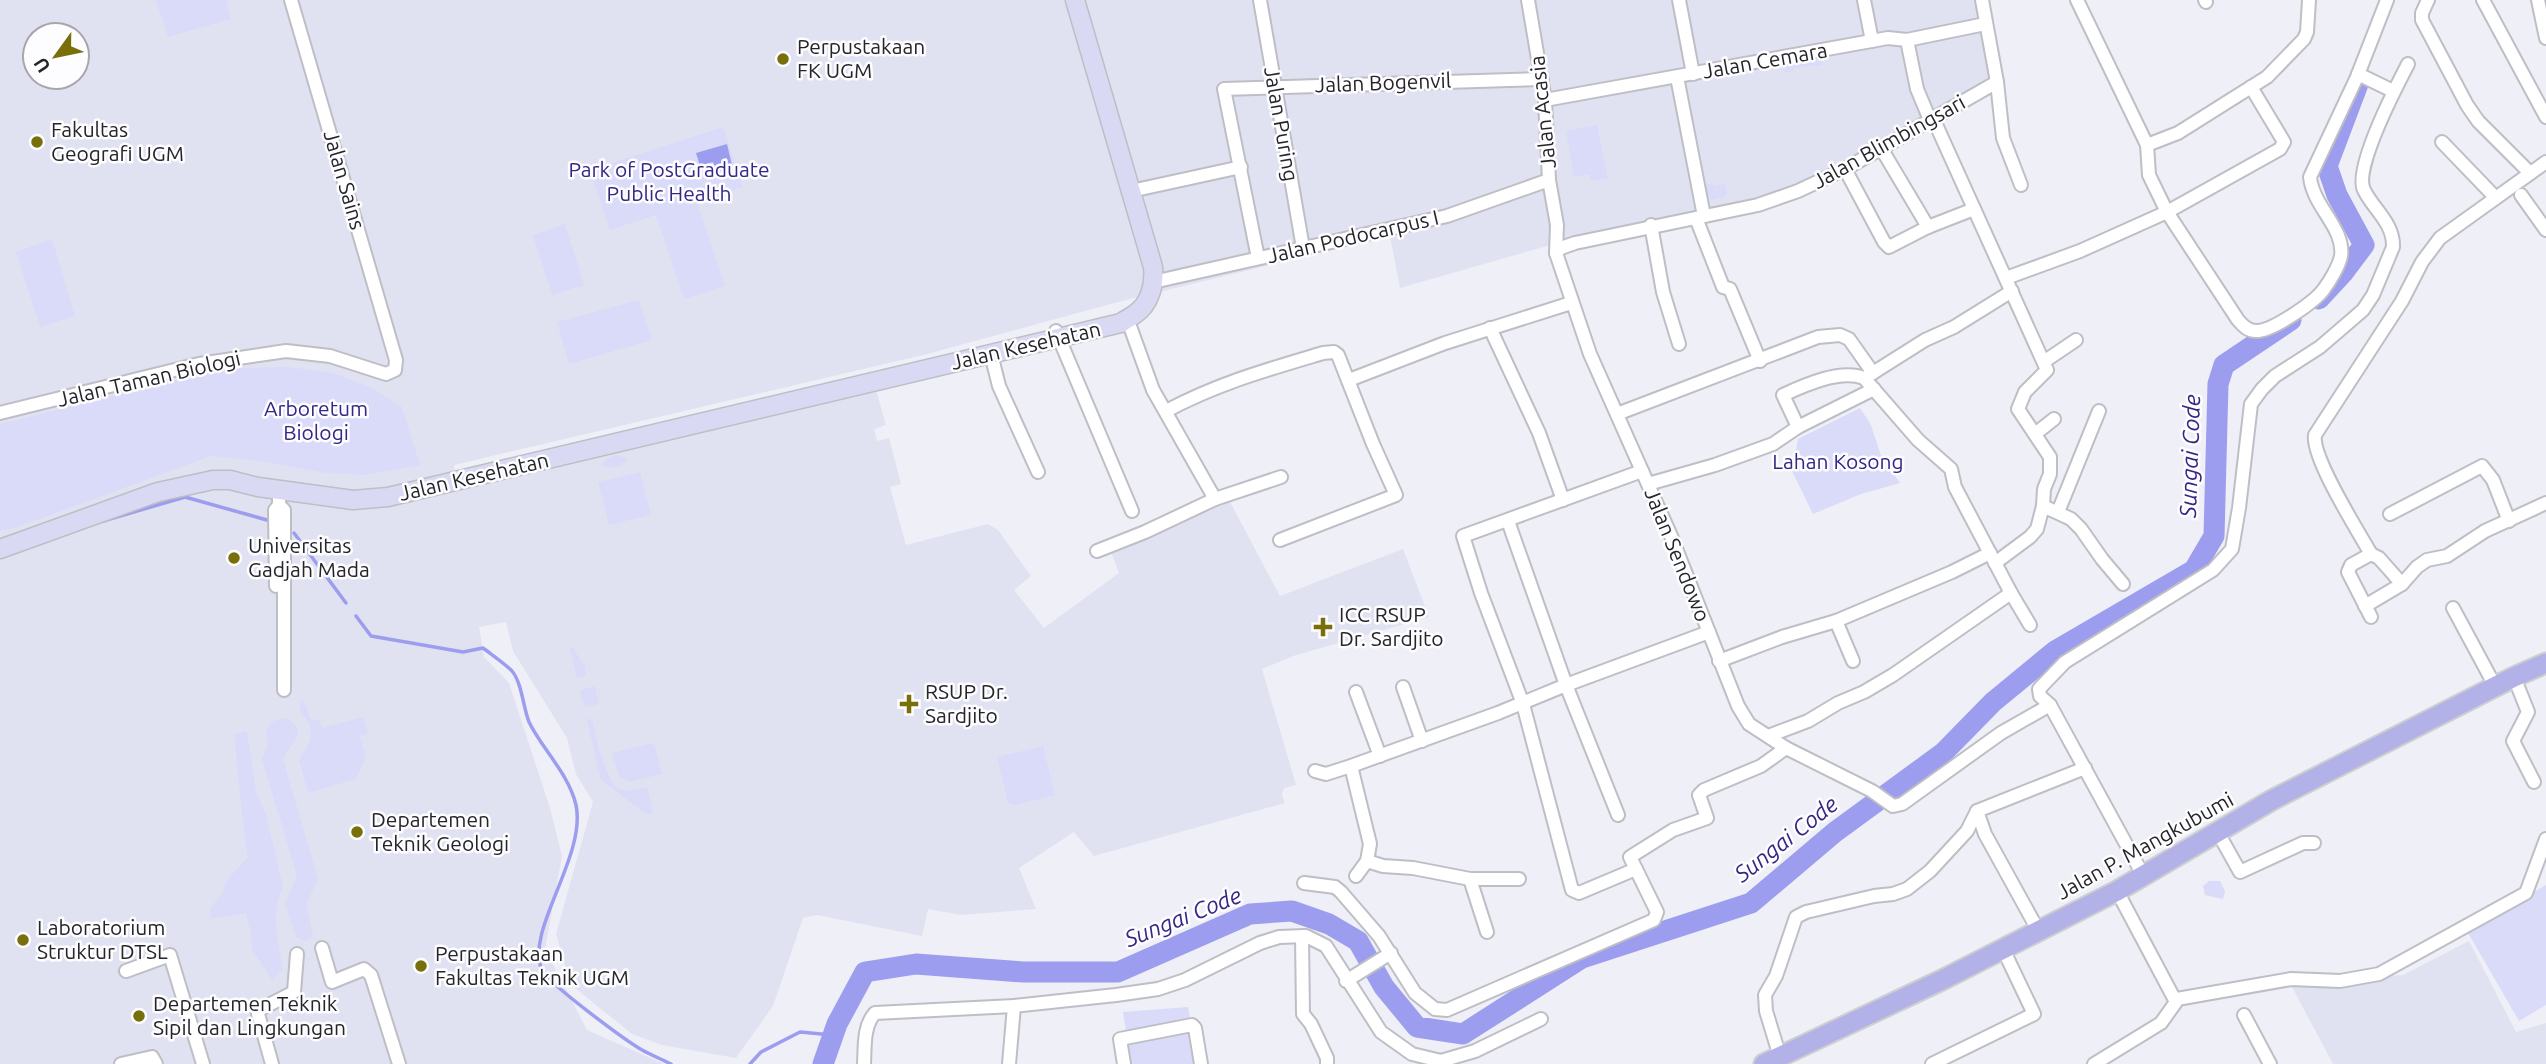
<svg xmlns="http://www.w3.org/2000/svg" width="2546" height="1064" viewBox="0 0 2546 1064" font-family="Ubuntu,sans-serif">
<style>
.built{fill:#e1e2f1;fill-rule:evenodd}
.green{fill:#d9dbf8}
.water{fill:#9c9dee}
.lines{fill:none;stroke-linecap:round;stroke-linejoin:round}
.stream{stroke:#9c9dee;stroke-width:3.5}
.river{stroke:#9c9dee;stroke-width:21}
.street-casing{stroke:#bebec5;stroke-width:16}
.secondary-casing{stroke:#bebec5;stroke-width:21}
.primary-casing{stroke:#cfcfd0;stroke-width:23}
.street{stroke:#fff;stroke-width:12}
.secondary{stroke:#d9d9f3;stroke-width:18}
.primary{stroke:#b3b2e8;stroke-width:19}
.poi-dot{fill:#786e0a;stroke:#fdfdff;stroke-width:2.5}
.labels{text-anchor:middle;stroke-width:5;stroke-linejoin:round;paint-order:stroke}
.poi-label{font-size:21px;fill:#252528;stroke:#fdfdff;text-anchor:start}
.street-label{font-size:21px;fill:#252528;stroke:#fdfdff}
.park-label{font-size:21px;fill:#352784;stroke:#fdfdff}
.water-label{font-size:23px;font-style:italic;fill:#342682;stroke:#fdfdff}
</style>
<rect width="100%" height="100%" fill="#efeff7"/>
<g class="built">
<path d="M0,0H1977L1991,80L1844,166L1782,194L1578,237L1400,288L1390,236L1122,301L927,354L454,465L458,488L876,390L886,425L874,429L877,441L889,438L901,484L890,487L906,545L988,524L998,530L1031,576L1014,590L1044,628L1119,573L1111,552L1211,502L1229,500L1280,596L1403,549L1429,617L1293,656L1262,669L1296,785L1284,788L1282,795L1285,803L1094,856L1074,832L1019,868L1036,909L961,915L928,909L922,936L817,915L803,918L773,1006L736,1058L662,1045L632,1034L570,984L556,934L593,802L576,774L567,738L513,651L506,622L479,627L484,657L509,683L550,808L562,856L545,949L587,1030L664,1064H0ZM35,35H77V77H35Z"/>
<polygon points="2469,941 2516,1032 2546,1023 2546,1064 2333,1064 2290,983 2403,975"/>
</g>
<g class="green">
<polygon points="156,0 226,0 231,19 168,37"/>
<polygon points="1820,59 1823,65 1794,68 1794,71 1784,73 1786,65"/>
<polygon points="1597,125 1608,178 1591,181 1589,174 1574,177 1566,131"/>
<polygon points="723,127 743,187 697,202 725,286 684,299 656,215 610,230 590,170"/>
<polygon points="1713,182 1714,186 1725,184 1727,194 1724,197 1712,200 1707,197 1704,187"/>
<polygon points="565,224 584,285 552,295 533,235"/>
<polygon points="52,239 75,316 40,327 16,252"/>
<polygon points="639,300 652,340 569,364 557,322"/>
<polygon points="288,367 333,373 372,388 402,407 420,465 366,475 325,473 262,461 211,456 15,528 0,531 0,424 200,374 244,368"/>
<polygon points="1860,408 1871,425 1881,456 1900,483 1861,494 1813,514 1792,471 1798,439"/>
<polygon points="615,455 629,459 617,468 601,466 607,459"/>
<polygon points="640,472 651,515 609,525 598,482"/>
<polygon points="572,647 585,666 586,675 582,677 577,677 570,648"/>
<polygon points="595,686 599,704 585,707 580,692 584,689"/>
<path d="M303,700L312,721L319,719L322,728L363,717L368,733L360,736L366,757L356,779L308,793L299,760C311,743 318,728 300,712L301,701Z"/>
<path d="M283,718C313,727 289,746 283,759L318,879L306,905L313,934L310,939L304,941L296,937L285,904L297,876L262,759L268,744C263,731 268,720 283,718Z"/>
<path d="M588,718L592,720C595,734 599,750 603,761C614,788 614,795 647,787L653,813L652,814H646L601,780L587,721Z"/>
<path d="M247,731L256,791L266,815L283,887C270,912 278,942 283,969L272,980L252,950L251,934L246,913L211,919L210,909L222,893L228,879L248,857C241,816 239,776 234,734Z"/>
<polygon points="654,743 662,774 630,782 619,776 612,753"/>
<polygon points="1043,746 1055,795 1015,805 1008,803 997,757"/>
<polygon points="2209,881 2220,881 2225,891 2223,899 2205,895 2203,886"/>
<polygon points="2546,885 2546,1005 2519,1021 2467,931"/>
<polygon points="1188,1007 1198,1064 1131,1064 1123,1012"/>
</g>
<polygon class="water" points="727,144 732,165 726,171 716,170 713,162 700,166 696,153"/>
<g class="lines">
<g class="stream">
<polyline points="103,521 185,497 267,520"/>
<polyline points="294,533 346,603"/>
<path d="M356,616L371,636L463,652L483,648C492,655 504,663 512,671C522,683 523,707 529,722C542,749 569,774 576,805C587,856 524,932 542,970C550,985 625,1040 642,1050C651,1055 661,1059 671,1064"/>
<polyline points="750,1064 761,1052 800,1032 832,1035"/>
</g>
<g class="river">
<polyline points="2319,299 2343,273 2364,245 2337,195 2327,166 2358,84"/>
<polyline points="823,1064 837,1024 865,972 916,964 1023,972 1118,972 1250,914 1292,911 1329,924 1358,941 1384,987 1417,1027 1463,1034 1582,958 1751,903 1835,832 1943,753 1993,702 2055,651 2194,570 2214,536 2218,384 2224,365 2291,320"/>
</g>
<g class="street-casing">
<g id="street">
<polyline points="1260,0 1303,248"/>
<polyline points="1528,0 1545,100 1549,180 1557,225 1556,253 1590,354 1671,536 1738,706 1749,724 1786,748 1872,791 1893,806 1902,804 2001,733 2050,705"/>
<polyline points="1679,0 1693,74"/>
<polyline points="1864,0 1872,41"/>
<path d="M2077,0L2147,145L2149,175L2167,212L2238,320C2243,326 2248,331 2256,331C2271,332 2315,302 2324,289C2330,281 2339,266 2341,256C2345,228 2313,207 2310,177L2357,77L2387,0"/>
<polyline points="2205,0 2206,2"/>
<polyline points="2428,0 2422,13 2422,20 2467,105 2478,121 2530,173"/>
<polyline points="2483,0 2546,117"/>
<polyline points="2538,0 2546,38"/>
<polyline points="1907,40 1917,89 1930,120"/>
<polyline points="2358,74 2393,91"/>
<polyline points="1677,77 1704,216"/>
<polyline points="1997,82 2003,138 2021,185"/>
<polyline points="1545,100 1888,38 1907,40 1985,24"/>
<polyline points="1933,118 2047,370 2025,392 2018,409 2050,457 2050,474 2044,489 2043,506 2037,529 2030,537 1995,563"/>
<polyline points="2442,142 2495,197"/>
<polyline points="2147,145 2178,133 2267,77 2304,39 2307,32 2309,0"/>
<polyline points="1881,148 1928,227"/>
<polyline points="1845,169 1884,242 1889,247 1928,227 1974,209"/>
<polyline points="1131,191 1241,167"/>
<polyline points="2521,195 2546,230"/>
<polyline points="1696,218 1723,287 1730,289 1760,361"/>
<polyline points="1651,225 1663,292 1679,344"/>
<polyline points="1556,253 1561,248 1575,243 1758,205 1798,191 1845,169 1997,82 1982,0"/>
<polyline points="1258,258 1224,89 1542,79"/>
<polyline points="2006,278 2080,251 2167,212 2280,149 2284,142 2251,87"/>
<polyline points="1153,282 1447,216 1549,180"/>
<polyline points="1127,318 1153,390 1215,499"/>
<polyline points="1490,328 1539,433 1563,500"/>
<polyline points="1056,331 1132,511"/>
<polyline points="991,354 999,386 1038,472"/>
<polyline points="2045,361 2076,340"/>
<polyline points="1868,376 1925,340 1954,327 2012,291"/>
<polyline points="1349,380 1445,343 1571,303"/>
<path d="M1166,411C1219,383 1266,370 1323,353L1334,352L1338,355L1373,444L1396,495L1280,540"/>
<polyline points="0,413 199,364 286,351 330,356 386,374 395,370 396,360 291,0"/>
<polyline points="1617,414 1818,337 1840,335 1849,339 1873,373"/>
<path d="M1798,427L1783,395C1805,385 1840,369 1864,378L1918,440L1951,469L1955,487L2011,593L2030,625"/>
<polyline points="2035,434 2054,419"/>
<polyline points="1648,484 1715,465 1773,444 1798,427 1874,389"/>
<polyline points="279,505 284,510 284,690"/>
<polyline points="2043,506 2071,519 2081,529 2102,559 2123,584"/>
<polyline points="2058,512 2099,411"/>
<polyline points="2390,514 2482,466 2493,480 2509,521"/>
<polyline points="1508,521 1566,685 1618,815"/>
<polyline points="1097,551 1145,532 1215,499 1281,477"/>
<polyline points="2371,554 2379,558 2402,584"/>
<polyline points="276,586 275,510 279,505 279,497"/>
<polyline points="2365,606 2402,584 2417,567 2427,560 2447,556 2485,531 2546,503"/>
<polyline points="2453,608 2495,686"/>
<path d="M2371,617L2348,572L2351,565L2371,554C2358,531 2311,457 2315,435L2402,301L2422,262L2440,238L2546,162"/>
<polyline points="1836,621 1853,661"/>
<polyline points="1719,661 1782,637 1836,621 1952,572 1990,553"/>
<polyline points="2514,677 2528,712 2513,741 2534,782"/>
<polyline points="1403,687 1422,741"/>
<polyline points="1356,692 1380,756"/>
<polyline points="1768,736 1808,721 1838,703 1864,692 1893,675 2011,593"/>
<polyline points="1351,766 1370,844 1367,861 1356,876"/>
<polyline points="1315,771 1326,774 1351,766 1498,713 1566,685 1709,632"/>
<polyline points="1977,811 1985,834 2038,930"/>
<polyline points="2217,831 2240,872 2303,843 2314,843"/>
<polyline points="1367,861 1383,866 1413,868 1470,879 1519,879"/>
<polyline points="1636,869 1579,893 1572,890 1523,704 1481,593 1463,536 1642,471"/>
<path d="M2143,875L2050,705L2040,696L2039,689L2065,662L2213,570L2232,549L2239,508L2251,404L2262,389L2275,376L2320,347L2363,310L2373,295L2393,247C2394,223 2373,209 2364,190C2353,169 2397,85 2408,64"/>
<polyline points="1470,879 1487,932"/>
<polyline points="1304,883 1335,887 1341,892 1379,936 1415,993 1435,1009 1447,1010 1654,920 1657,912 1630,857 1673,830 1707,818 1699,795 1704,790 1761,766 1786,748"/>
<polyline points="1302,936 1303,1014 1311,1024 1327,1058 1327,1064"/>
<polyline points="322,948 332,982 364,969 371,975 399,1064"/>
<polyline points="126,971 170,955 203,1064"/>
<polyline points="1346,981 1391,953"/>
<polyline points="2177,999 2291,979 2340,981 2379,974 2526,893 2546,839"/>
<polyline points="2244,1015 2270,1064"/>
<polyline points="1780,1057 1766,1011 1765,995 1776,976 1796,917 1806,912 1874,896 1893,894 1907,889 1930,871 1967,831 1977,811 2085,768"/>
<polyline points="121,1064 152,1057 156,1064"/>
<polyline points="272,1064 258,1014 259,1010 294,992 297,954"/>
<path d="M864,1064C865,1047 863,1026 875,1013L1014,1006L1116,995L1158,989L1185,980L1260,943L1279,937L1306,936L1326,946L1381,1032L1412,1054L1441,1061L1475,1051L1541,1019"/>
<polyline points="1009,1064 1014,1006"/>
<polyline points="1124,1064 1120,1039 1192,1025 1195,1028 1201,1064"/>
<polyline points="1932,1064 2034,1014 2003,949"/>
<polyline points="2094,1064 2161,1023 2176,1002 2117,891"/>
</g>
</g>
<g class="secondary-casing">
<path id="secondary" d="M0,549L158,492L213,480H230L258,487L353,500L388,497L1121,323C1126,319 1130,318 1135,314C1150,304 1155,284 1153,267L1075,0"/>
</g>
<g class="primary-casing">
<polyline id="primary" points="1764,1064 1944,979 2117,891 2272,800 2514,677 2546,663"/>
</g>
<use href="#street" class="street"/>
<use href="#secondary" class="secondary"/>
<use href="#primary" class="primary"/>
</g>
<g class="poi-dot">
<circle cx="783" cy="59" r="7"/>
<circle cx="37" cy="142" r="7"/>
<circle cx="234" cy="558" r="7"/>
<path d="M1319.5 616.5h7v7h7v7h-7v7h-7v-7h-7v-7h7z"/>
<path d="M905.5 693.5h7v7h7v7h-7v7h-7v-7h-7v-7h7z"/>
<circle cx="357" cy="832" r="7"/>
<circle cx="23" cy="940" r="7"/>
<circle cx="421" cy="966" r="7"/>
<circle cx="139" cy="1016" r="7"/>
</g>
<g class="labels">
<g class="poi-label">
<text x="797" y="54">Perpustakaan<tspan x="797" dy="24">FK UGM</tspan></text>
<text x="51" y="137">Fakultas<tspan x="51" dy="24">Geografi UGM</tspan></text>
<text x="248" y="553">Universitas<tspan x="248" dy="24">Gadjah Mada</tspan></text>
<text x="1339" y="622">ICC RSUP<tspan x="1339" dy="24">Dr. Sardjito</tspan></text>
<text x="925" y="699">RSUP Dr.<tspan x="925" dy="24">Sardjito</tspan></text>
<text x="371" y="827">Departemen<tspan x="371" dy="24">Teknik Geologi</tspan></text>
<text x="37" y="935">Laboratorium<tspan x="37" dy="24">Struktur DTSL</tspan></text>
<text x="435" y="961">Perpustakaan<tspan x="435" dy="24">Fakultas Teknik UGM</tspan></text>
<text x="153" y="1011">Departemen Teknik<tspan x="153" dy="24">Sipil dan Lingkungan</tspan></text>
</g>
<g class="street-label">
<text transform="translate(1765 61) rotate(-10)" y="7">Jalan Cemara</text>
<text transform="translate(1383 83) rotate(-2)" y="7">Jalan Bogenvil</text>
<text transform="translate(1543 112) rotate(-96)" y="7">Jalan Acasia</text>
<text transform="translate(1281 124) rotate(80)" y="7">Jalan Puring</text>
<text transform="translate(1889 142) rotate(-29)" y="7">Jalan Blimbingsari</text>
<text transform="translate(344 180) rotate(74)" y="7">Jalan Sains</text>
<text transform="translate(1353 237) rotate(-13)" y="7">Jalan Podocarpus I</text>
<text transform="translate(1026 346) rotate(-13)" y="7">Jalan Kesehatan</text>
<text transform="translate(149 379) rotate(-13)" y="7">Jalan Taman Biologi</text>
<text transform="translate(474 477) rotate(-13)" y="7">Jalan Kesehatan</text>
<text transform="translate(1677 555) rotate(68)" y="7">Jalan Sendowo</text>
<text transform="translate(2145 846) rotate(-29)" y="7">Jalan P. Mangkubumi</text>
</g>
<g class="park-label">
<text x="669" y="177">Park of PostGraduate<tspan x="669" dy="24">Public Health</tspan></text>
<text x="316" y="416">Arboretum<tspan x="316" dy="24">Biologi</tspan></text>
<text x="1838" y="469">Lahan Kosong</text>
</g>
<g class="water-label">
<text transform="translate(2190 456) rotate(-88)" y="8">Sungai Code</text>
<text transform="translate(1786 839) rotate(-38)" y="8">Sungai Code</text>
<text transform="translate(1183 917) rotate(-22)" y="8">Sungai Code</text>
</g>
</g>
<g transform="translate(56 56) rotate(237)"><circle r="33" fill="#fdfdff" stroke="#a7a7a9" stroke-width="2"/>
<path d="M0-5L12 26L0 18L-12 26Z" fill="#786e0a"/>
<text y="-10" font-size="19" font-weight="bold" text-anchor="middle" fill="#252528">U</text>
</g>
</svg>
